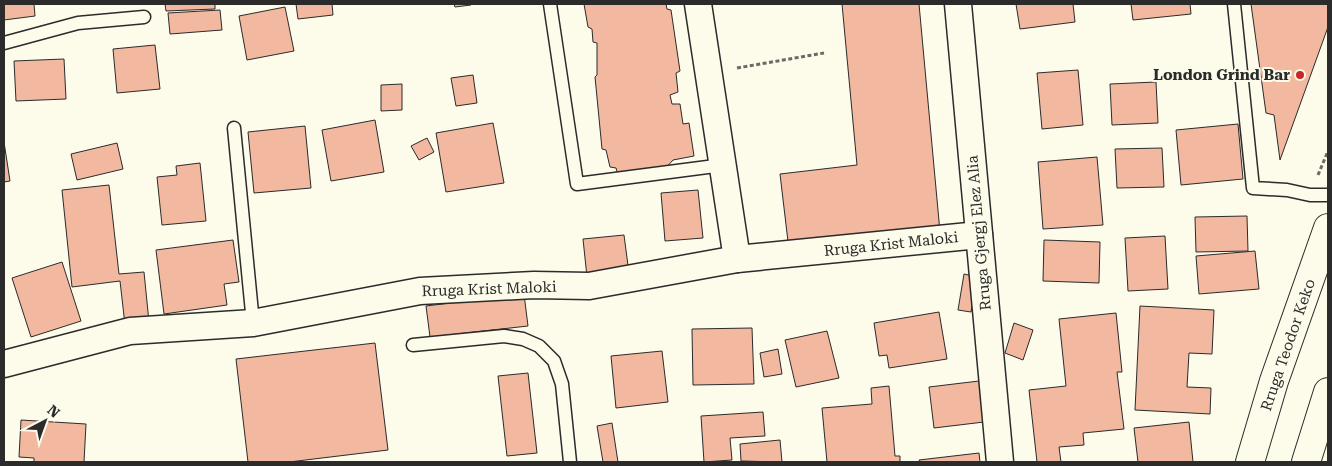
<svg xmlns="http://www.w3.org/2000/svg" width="1332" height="466" viewBox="0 0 1332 466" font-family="'Roboto Serif',serif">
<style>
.building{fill:#f2b8a0;stroke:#2b2b2b}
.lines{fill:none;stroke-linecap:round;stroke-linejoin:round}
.service-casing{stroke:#2b2b2b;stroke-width:15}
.minor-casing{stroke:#2b2b2b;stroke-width:29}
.secondary-casing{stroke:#2b2b2b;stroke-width:30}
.trunk-casing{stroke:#2b2b2b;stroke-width:30}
.path{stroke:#6a6964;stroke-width:3;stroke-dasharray:4 2.5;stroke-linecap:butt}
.service{stroke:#fdfbea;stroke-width:12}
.minor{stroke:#fdfbea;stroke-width:26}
.secondary{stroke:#fdfbea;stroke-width:28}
.trunk{stroke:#fdfbea;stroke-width:28}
.poi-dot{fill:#c62828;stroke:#fdfbea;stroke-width:2}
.labels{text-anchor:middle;stroke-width:4;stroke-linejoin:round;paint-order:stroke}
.poi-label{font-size:15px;font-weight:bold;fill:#2b2b2b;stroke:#fdfbea;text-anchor:end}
.street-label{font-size:15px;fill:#2b2b2b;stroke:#fdfbea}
</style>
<rect width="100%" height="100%" fill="#fdfbea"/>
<g class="building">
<polygon points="4,4 34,4 35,16 4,20"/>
<polygon points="165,4 215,4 215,9 166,11"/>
<polygon points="296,4 332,4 333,15 298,19"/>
<polygon points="454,4 471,4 471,5 455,7"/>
<polygon points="584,4 666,4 667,9 671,10 680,71 676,73 678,92 670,95 672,104 680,104 683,124 689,123 694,156 673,160 665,169 618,175 616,168 610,167 606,150 602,149 595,77 597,75 597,43 593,42 592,29 588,27"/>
<polygon points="842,4 919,4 940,232 789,250 780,174 857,165"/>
<polygon points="1016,4 1073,4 1075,22 1020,29"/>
<polygon points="1131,4 1190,4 1191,14 1133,20"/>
<polygon points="1251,4 1328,4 1328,27 1280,160 1274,115 1266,113"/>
<polygon points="285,7 294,51 247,60 239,16"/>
<polygon points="220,10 222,30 170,34 168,13"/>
<polygon points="155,45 160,89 117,93 113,49"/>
<polygon points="64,59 66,99 16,101 14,61"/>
<polygon points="1078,70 1083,125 1042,129 1037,73"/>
<polygon points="473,75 477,103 456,106 451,78"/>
<polygon points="1156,82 1158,123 1112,125 1110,84"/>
<polygon points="402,84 402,110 381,111 381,85"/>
<polygon points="375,120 384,172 331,181 322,130"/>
<polygon points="493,123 504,183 446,192 436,133"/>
<polygon points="1238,124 1243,179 1181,185 1176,130"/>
<polygon points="305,126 311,188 254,193 248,132"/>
<polygon points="427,138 434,152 419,160 411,146"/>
<polygon points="4,142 10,181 4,182"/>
<polygon points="117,143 123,169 77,180 71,154"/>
<polygon points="1162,148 1164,187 1117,188 1115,149"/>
<polygon points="1097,157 1103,225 1043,229 1038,162"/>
<polygon points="200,163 206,221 162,225 157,177 177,175 176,166"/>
<polygon points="109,185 119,274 144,272 149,322 125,325 120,281 72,287 62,190"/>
<polygon points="698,190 703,238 665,241 661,193"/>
<polygon points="1247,216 1248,251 1196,252 1195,217"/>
<polygon points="624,235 629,273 587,277 583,239"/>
<polygon points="1165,236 1168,289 1128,291 1125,238"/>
<polygon points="233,240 239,282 224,284 227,305 164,314 156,250"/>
<polygon points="1044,240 1100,242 1099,283 1043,281"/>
<polygon points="1255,251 1259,289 1199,294 1196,256"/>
<polygon points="62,262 81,321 31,337 12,278"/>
<polygon points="964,274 977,277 971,312 958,310"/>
<polygon points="524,294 528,326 430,337 426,306"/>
<polygon points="1140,306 1214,310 1212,354 1189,353 1187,387 1211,388 1210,414 1135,410"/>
<polygon points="939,312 947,359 889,368 887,355 879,356 874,323"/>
<polygon points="1116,313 1122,372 1117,372 1124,429 1083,433 1084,445 1059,447 1061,462 1037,462 1029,390 1066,386 1059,319"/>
<polygon points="1014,323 1033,330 1023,360 1005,353"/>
<polygon points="752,328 754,384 693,385 692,329"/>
<polygon points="827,331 839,378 796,387 785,340"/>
<polygon points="375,343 388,450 289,462 248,462 236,359"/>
<polygon points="778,349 782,374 764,377 760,353"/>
<polygon points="662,351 668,402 616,408 611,356"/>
<polygon points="528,373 537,453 507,456 498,376"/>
<polygon points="979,381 984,422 934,428 929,387"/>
<polygon points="889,386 895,456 900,456 900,462 827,462 822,408 872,404 871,388"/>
<polygon points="763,412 765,436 730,438 732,460 704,462 701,416"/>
<polygon points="21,420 86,424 84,462 34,462 34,458 19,457"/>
<polygon points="1189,422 1193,462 1138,462 1134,428"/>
<polygon points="612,423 618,462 603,462 597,426"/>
<polygon points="780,440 782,462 741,461 740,444"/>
<polygon points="979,453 980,462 920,462 919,460"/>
</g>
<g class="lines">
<g class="service-casing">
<g id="service">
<polyline points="550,4 577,184 723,165"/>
<polyline points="1234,4 1253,188 1287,190 1310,195 1328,195"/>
<polyline points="4,43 78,23 144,17"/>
<polyline points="234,128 253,323"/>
<polyline points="413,345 504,336 523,339 539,346 554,361 562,384 570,462"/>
</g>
</g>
<g class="minor-casing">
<g id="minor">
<polyline points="698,4 737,259"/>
<polyline points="958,4 1000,462"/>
<polyline points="4,364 130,331 253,323 420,291 534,285 589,286 737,259 979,235"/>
</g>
</g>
<g class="secondary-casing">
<polyline id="secondary" points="1250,462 1274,381 1328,228"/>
</g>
<g class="trunk-casing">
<polyline id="trunk" points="1306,462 1328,392"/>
</g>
<g class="path">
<polyline points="737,68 824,53"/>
<polyline points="1318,175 1328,151"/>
</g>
<use href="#service" class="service"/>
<use href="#minor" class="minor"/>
<use href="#secondary" class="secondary"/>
<use href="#trunk" class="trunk"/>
</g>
<circle class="poi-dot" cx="1300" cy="75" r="5"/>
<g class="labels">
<g class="poi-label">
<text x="1290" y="80">London Grind Bar</text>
</g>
<g class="street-label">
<text transform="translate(979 233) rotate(-95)" y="5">Rruga Gjergj Elez Alia</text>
<text transform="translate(891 244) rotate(-6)" y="5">Rruga Krist Maloki</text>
<text transform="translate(489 289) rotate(-2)" y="5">Rruga Krist Maloki</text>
<text transform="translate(1288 345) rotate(-71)" y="5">Rruga Teodor Keko</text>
</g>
</g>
<rect width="1332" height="466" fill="none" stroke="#2b2b2b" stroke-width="10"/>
<g transform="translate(45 421) rotate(41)" stroke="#fdfbea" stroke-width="4" paint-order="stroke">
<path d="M0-4L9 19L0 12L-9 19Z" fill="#2b2b2b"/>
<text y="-8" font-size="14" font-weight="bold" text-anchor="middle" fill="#2b2b2b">N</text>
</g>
</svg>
